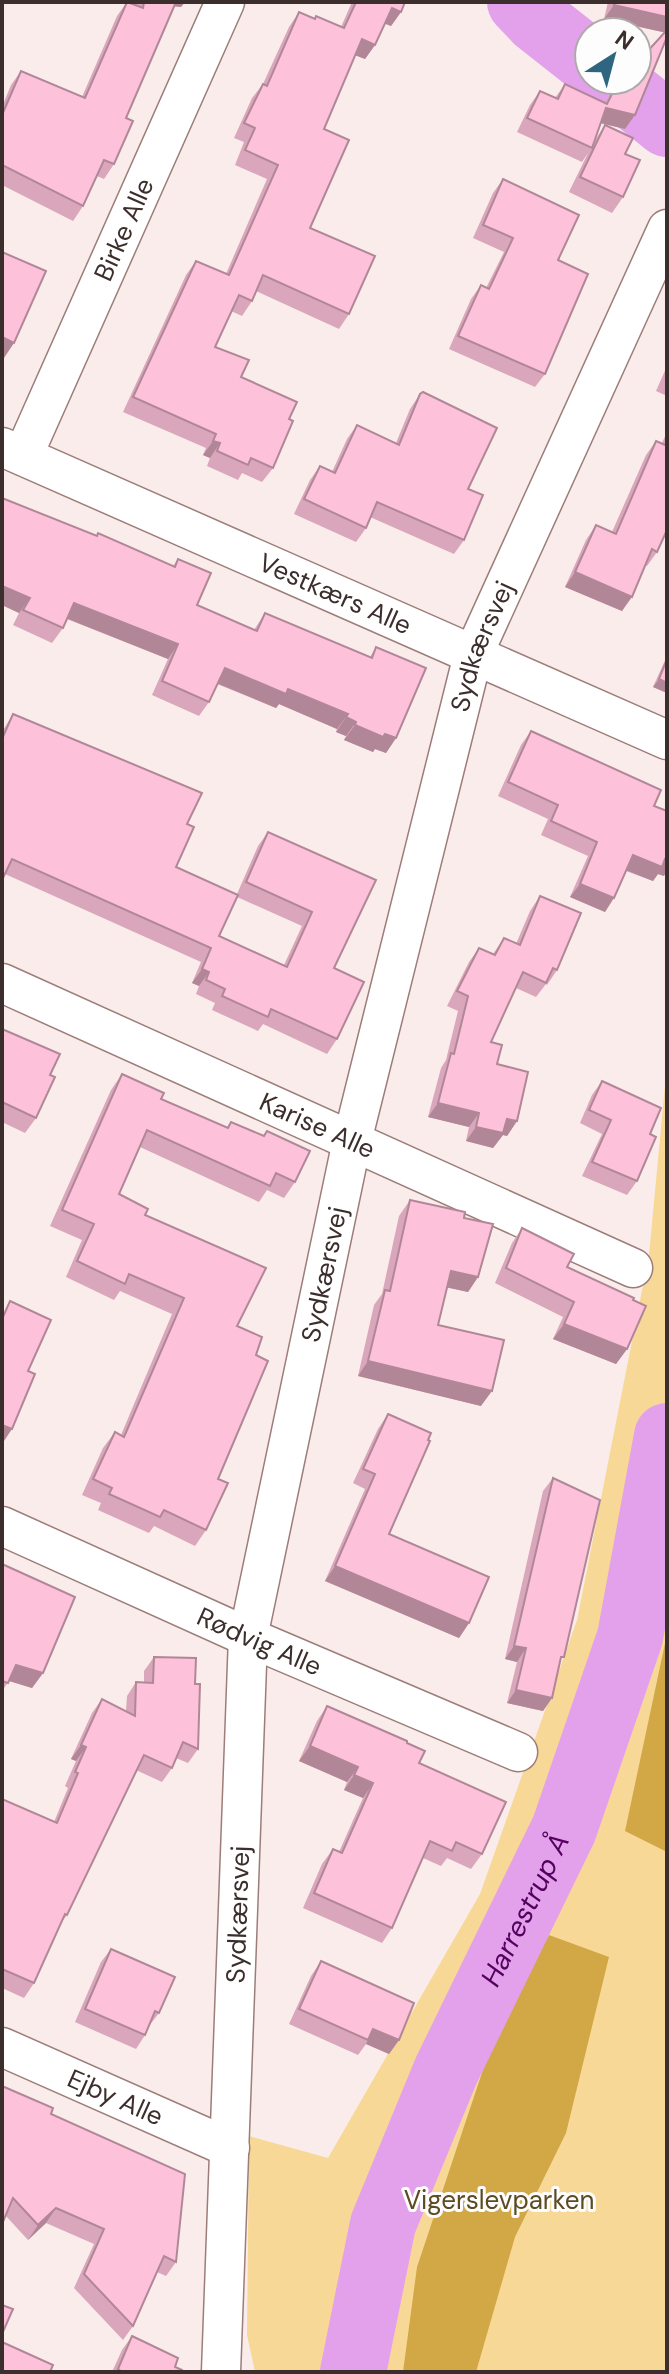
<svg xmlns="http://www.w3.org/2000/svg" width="669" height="2374" font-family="'DM Sans',sans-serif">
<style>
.green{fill:#f8d896}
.forest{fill:#d2a745}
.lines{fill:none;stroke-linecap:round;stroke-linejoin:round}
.river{stroke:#e3a1ec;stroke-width:66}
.minor-casing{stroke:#9c7d7a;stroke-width:41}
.minor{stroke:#fff;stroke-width:38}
.wall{fill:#daa6bb;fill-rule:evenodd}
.shaded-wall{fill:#b18798}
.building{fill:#fdc1d9;stroke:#b18798;stroke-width:2}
.labels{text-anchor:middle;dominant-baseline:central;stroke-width:6;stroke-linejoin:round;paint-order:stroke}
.street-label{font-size:26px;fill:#3b2e2d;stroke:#fdfdfd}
.park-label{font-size:26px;fill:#5c4a22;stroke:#fdfdfd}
.water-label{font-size:28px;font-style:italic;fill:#54005e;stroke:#fdfdfd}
</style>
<rect width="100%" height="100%" fill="#faecea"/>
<path class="green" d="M 667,1064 L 667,2372 L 255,2372 L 247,2335 L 249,2136 L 328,2158 L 480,1894 L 577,1620 L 649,1255 Z"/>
<g class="forest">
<path d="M 667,1634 L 667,1852 L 625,1831 Z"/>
<path d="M 549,1935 L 609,1957 L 566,2133 L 515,2237 L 476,2372 L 403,2372 L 417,2267 L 498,2025 Z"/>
</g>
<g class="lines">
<g class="river">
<path d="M 520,2 L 537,20 L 589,61"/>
<path d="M 612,80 L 667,124"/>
<path id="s1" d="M 353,2372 L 383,2224 L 446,2071 L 564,1829 L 630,1637 L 667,1436"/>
</g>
<defs>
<g id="minor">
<path id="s2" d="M 2,447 L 667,740"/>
<path id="s3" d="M 23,456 L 225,2"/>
<path id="s4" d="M 2,983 L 633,1268"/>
<path id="s5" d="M 2,1526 L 248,1637 L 518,1752"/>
<path id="s6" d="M 2,2047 L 230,2148"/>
<path id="s7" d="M 221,2372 L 248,1637 L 352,1141 L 473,655 L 667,229"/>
</g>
</defs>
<use href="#minor" class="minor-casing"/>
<use href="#minor" class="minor"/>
</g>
<g class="wall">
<path d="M 127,2 L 135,4 L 135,2 L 185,2 L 181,7 L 174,6 L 126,118 L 114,164 L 104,179 L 97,176 L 83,206 L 73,221 L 2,185 L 2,107 L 11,85 L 21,71 L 82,97 L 117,16 Z"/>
<path d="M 352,2 L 405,2 L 401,12 L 391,26 L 385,24 L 375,45 L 365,59 L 355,55 L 324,129 L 310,228 L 349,314 L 339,329 L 256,291 L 252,301 L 242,316 L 231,311 L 215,347 L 241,377 L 289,419 L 273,468 L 262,482 L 242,473 L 238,480 L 207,466 L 210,458 L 203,455 L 206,448 L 123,412 L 186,275 L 196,261 L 226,274 L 267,179 L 235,165 L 244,142 L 234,138 L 252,98 L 263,84 L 289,27 L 299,12 L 314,19 L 341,27 Z"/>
<path d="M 608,2 L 667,2 L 667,33 L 604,19 Z"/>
<path d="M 565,84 L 605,102 L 616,86 L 625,129 L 600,123 L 595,140 L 605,125 L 625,154 L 623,197 L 612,213 L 569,192 L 588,153 L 582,162 L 517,132 L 530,105 L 540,91 L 555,98 Z"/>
<path d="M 503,179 L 558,260 L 545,374 L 535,387 L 449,349 L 471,299 L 481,285 L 486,288 L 504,252 L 473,238 L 493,193 Z"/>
<path d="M 667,366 L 667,396 L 656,391 Z"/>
<path d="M 420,394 L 468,489 L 464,540 L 454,554 L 370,517 L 366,528 L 356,542 L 294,514 L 310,480 L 320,466 L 332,472 L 347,439 L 357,425 L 396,443 L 410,409 Z"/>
<path d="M 667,432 L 667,530 L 657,552 L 647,566 L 645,565 L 622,611 L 565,587 L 586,540 L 596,525 L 612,532 L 646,455 L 656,441 L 662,443 Z"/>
<path d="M 2,498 L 173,566 L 178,559 L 197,605 L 254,630 L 265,613 L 370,657 L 376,647 L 396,738 L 386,753 L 375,749 L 373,752 L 344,740 L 346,736 L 336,732 L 337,729 L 279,704 L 276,708 L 217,684 L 209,702 L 199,716 L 152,695 L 168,659 L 67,619 L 63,628 L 52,643 L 13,625 L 19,613 L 2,605 Z"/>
<path d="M 667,656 L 667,693 L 653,687 Z"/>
<path d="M 13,714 L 187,824 L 176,867 L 237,894 L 258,846 L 268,832 L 376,880 L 334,968 L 337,1039 L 327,1054 L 263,1024 L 258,1031 L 212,1010 L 215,1003 L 196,994 L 199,986 L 192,983 L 201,962 L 5,874 L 2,880 L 2,732 ZM 237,897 L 302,926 L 284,965 L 219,936 Z"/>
<path d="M 531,731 L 654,806 L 664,876 L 658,874 L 653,881 L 626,871 L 605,912 L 570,897 L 588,856 L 541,835 L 548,819 L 498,796 L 521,745 Z"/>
<path d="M 540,896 L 557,970 L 547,985 L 546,984 L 536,997 L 516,988 L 491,1042 L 517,1121 L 507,1136 L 503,1135 L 493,1148 L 466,1141 L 469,1127 L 428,1117 L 441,1068 L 446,1060 L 458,1011 L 447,1006 L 469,962 L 479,948 L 493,954 L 504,938 L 516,944 L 530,911 Z"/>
<path d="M 2,1029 L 50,1075 L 36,1118 L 25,1133 L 2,1122 Z"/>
<path d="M 122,1074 L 161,1099 L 227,1127 L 231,1122 L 263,1136 L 267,1131 L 295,1182 L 284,1198 L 267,1190 L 259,1202 L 140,1147 L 119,1194 L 145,1215 L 237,1326 L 218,1479 L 206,1530 L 195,1546 L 154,1526 L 149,1533 L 98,1510 L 101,1503 L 82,1495 L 103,1448 L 115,1432 L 121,1435 L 172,1314 L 120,1291 L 114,1300 L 66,1277 L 82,1240 L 50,1226 L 111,1090 Z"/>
<path d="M 602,1081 L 650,1134 L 637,1181 L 627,1195 L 582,1176 L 602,1134 L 580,1123 L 592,1095 Z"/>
<path d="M 410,1200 L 464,1218 L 478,1277 L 468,1292 L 447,1287 L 438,1325 L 481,1406 L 358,1376 L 374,1305 L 382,1294 L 399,1216 Z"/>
<path d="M 522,1228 L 567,1267 L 627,1349 L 616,1364 L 553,1339 L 563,1317 L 495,1283 L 512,1243 Z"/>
<path d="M 388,1414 L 389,1534 L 469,1623 L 459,1638 L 325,1581 L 365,1489 L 353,1483 L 378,1429 Z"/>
<path d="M 553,1478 L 560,1664 L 552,1698 L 543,1711 L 507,1703 L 517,1662 L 505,1659 L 543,1491 Z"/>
<path d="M 2,1564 L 43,1673 L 32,1688 L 9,1681 L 2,1691 Z"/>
<path d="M 154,1657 L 195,1684 L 198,1749 L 188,1763 L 176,1758 L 172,1768 L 162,1782 L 136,1770 L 67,1915 L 60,1924 L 34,1983 L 24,1998 L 2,1988 L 2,1799 L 54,1822 L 68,1788 L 65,1786 L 76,1761 L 71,1759 L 92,1713 L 102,1699 L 126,1711 L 127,1696 L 136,1682 L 144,1682 L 144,1671 Z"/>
<path d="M 327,1706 L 407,1743 L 482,1854 L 471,1869 L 447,1858 L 441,1866 L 423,1858 L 392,1928 L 382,1943 L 303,1908 L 322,1864 L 333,1849 L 339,1852 L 363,1798 L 344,1790 L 347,1782 L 299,1761 L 317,1721 Z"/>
<path d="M 111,1949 L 159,2013 L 149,2026 L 145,2035 L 136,2049 L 75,2022 L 101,1962 Z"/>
<path d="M 321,1961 L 399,2040 L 389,2054 L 366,2044 L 358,2055 L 289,2024 L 311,1976 Z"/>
<path d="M 51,2114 L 176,2262 L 166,2276 L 157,2272 L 133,2326 L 123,2340 L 74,2288 L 94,2244 L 46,2223 L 28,2240 L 6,2216 Z"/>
<path d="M 132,2336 L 175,2367 L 182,2372 L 112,2372 L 122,2350 Z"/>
</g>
<g class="shaded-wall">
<path d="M 173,2 L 185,2 L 181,7 L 170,6 Z"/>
<path d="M 614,5 L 667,17 L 667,33 L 604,19 Z"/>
<path d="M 392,8 L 401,12 L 391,26 L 382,22 Z"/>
<path d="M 362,39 L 375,45 L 365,59 L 352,54 Z"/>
<path d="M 606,108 L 635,115 L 625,129 L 596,122 Z"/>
<path d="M 2,337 L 14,343 L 4,358 L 2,357 Z"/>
<path d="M 213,441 L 220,443 L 210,458 L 203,455 Z"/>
<path d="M 575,572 L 632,597 L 622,611 L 565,587 Z"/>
<path d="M 2,586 L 30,598 L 19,613 L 2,605 Z"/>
<path d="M 74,603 L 178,644 L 168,659 L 63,617 Z"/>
<path d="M 225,668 L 288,689 L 348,714 L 337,729 L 279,704 L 276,708 L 214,682 Z"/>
<path d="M 659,679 L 667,683 L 667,693 L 653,687 Z"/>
<path d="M 346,717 L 356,722 L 346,736 L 336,732 Z"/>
<path d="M 355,725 L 385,734 L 396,738 L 386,753 L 375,749 L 373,752 L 344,740 Z"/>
<path d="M 633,855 L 667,860 L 667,871 L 664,876 L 658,874 L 653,881 L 623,869 Z"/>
<path d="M 580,884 L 614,898 L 605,912 L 570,897 Z"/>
<path d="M 202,969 L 209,972 L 199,986 L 192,983 Z"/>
<path d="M 438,1103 L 479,1113 L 469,1127 L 428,1117 Z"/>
<path d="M 507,1119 L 517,1121 L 507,1136 L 503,1135 L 493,1148 L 466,1141 L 476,1127 Z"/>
<path d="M 451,1271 L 478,1277 L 468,1292 L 440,1286 Z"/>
<path d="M 564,1324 L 627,1349 L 616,1364 L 553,1339 Z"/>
<path d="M 368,1361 L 492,1391 L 481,1406 L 358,1376 Z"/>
<path d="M 2,1425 L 12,1429 L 2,1444 Z"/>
<path d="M 335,1566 L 469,1623 L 459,1638 L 325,1581 Z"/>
<path d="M 514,1646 L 526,1648 L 517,1662 L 505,1659 Z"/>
<path d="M 16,1665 L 43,1673 L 32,1688 L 6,1680 Z"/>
<path d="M 516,1690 L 552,1698 L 543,1711 L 507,1703 Z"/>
<path d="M 81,1745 L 86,1747 L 76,1761 L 71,1759 Z"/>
<path d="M 310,1746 L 358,1767 L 347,1782 L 299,1761 Z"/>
<path d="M 354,1775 L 373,1783 L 363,1798 L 344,1790 Z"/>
<path d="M 373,2029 L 399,2040 L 389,2054 L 366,2044 Z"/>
<path d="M 56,2208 L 46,2223 L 28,2240 L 38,2225 Z"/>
</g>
<g class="building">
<path d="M 127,2 L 143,8 L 144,2 L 176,2 L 126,118 L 133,121 L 114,164 L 104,160 L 83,206 L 2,165 L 2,115 L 21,71 L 85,98 Z"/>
<path d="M 356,2 L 405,2 L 401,12 L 392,8 L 375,45 L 362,39 L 324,129 L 349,140 L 310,228 L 375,256 L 349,314 L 263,275 L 252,301 L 239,295 L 215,347 L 249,360 L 241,377 L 297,402 L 289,419 L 293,421 L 273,468 L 251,458 L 248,465 L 217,451 L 220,443 L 213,441 L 216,434 L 133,397 L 196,261 L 229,275 L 278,165 L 245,150 L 255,128 L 244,123 L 263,84 L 267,86 L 299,12 L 315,19 L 316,16 L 344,28 Z"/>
<path d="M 615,2 L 667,2 L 667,17 L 614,5 Z"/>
<path d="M 665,32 L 667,34 L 667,37 L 635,115 L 606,108 L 592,148 L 527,118 L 540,91 L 558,99 L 565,84 L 607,104 L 616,86 L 621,80 L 637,80 L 637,63 Z"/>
<path d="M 605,125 L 633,138 L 625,154 L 640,160 L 623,197 L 580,177 Z"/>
<path d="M 503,179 L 579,215 L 558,260 L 588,274 L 545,374 L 458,336 L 481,285 L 489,289 L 513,238 L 483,225 Z"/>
<path d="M 2,252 L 46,271 L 14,343 L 2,337 Z"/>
<path d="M 423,392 L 497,428 L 468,489 L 483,495 L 464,540 L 377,502 L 366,528 L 304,499 L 320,466 L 335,473 L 357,425 L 399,445 L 420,394 Z"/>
<path d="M 656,441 L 665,445 L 667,441 L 667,530 L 657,552 L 652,549 L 632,597 L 575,572 L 596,525 L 616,534 Z"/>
<path d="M 2,498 L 97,536 L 98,533 L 175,567 L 178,559 L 211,573 L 197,605 L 257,631 L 265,613 L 372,658 L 376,647 L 426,668 L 396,738 L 385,734 L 383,737 L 355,725 L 356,722 L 346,717 L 348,714 L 288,689 L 286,694 L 225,668 L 209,702 L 162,681 L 178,644 L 74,603 L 63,628 L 23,610 L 30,598 L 2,586 Z"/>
<path d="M 667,659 L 667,683 L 659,679 Z"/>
<path d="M 13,714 L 202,793 L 187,824 L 194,827 L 176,867 L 238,895 L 219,936 L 287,967 L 312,912 L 246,882 L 268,832 L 376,880 L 334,968 L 364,982 L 337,1039 L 271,1009 L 268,1017 L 222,996 L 225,989 L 206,980 L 209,972 L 202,969 L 211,948 L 12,859 L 2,880 L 2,739 Z"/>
<path d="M 531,731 L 661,790 L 654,806 L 667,811 L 667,860 L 665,859 L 662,867 L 633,855 L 614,898 L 580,884 L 597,842 L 551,821 L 558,805 L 508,782 Z"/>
<path d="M 540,896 L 581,913 L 557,970 L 553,968 L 546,983 L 523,972 L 491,1042 L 502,1045 L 497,1064 L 528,1072 L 517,1121 L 507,1119 L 503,1133 L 476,1127 L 479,1113 L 438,1103 L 451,1053 L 454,1054 L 468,996 L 457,991 L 479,948 L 495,955 L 504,938 L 520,945 Z"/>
<path d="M 2,1029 L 60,1054 L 50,1075 L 55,1077 L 36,1118 L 2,1102 Z"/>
<path d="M 122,1074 L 164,1093 L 161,1099 L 228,1128 L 231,1122 L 264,1136 L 267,1131 L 310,1151 L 295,1182 L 276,1173 L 270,1186 L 147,1130 L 119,1194 L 148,1209 L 145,1215 L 266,1268 L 237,1326 L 262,1337 L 256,1355 L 268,1361 L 218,1479 L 228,1483 L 206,1530 L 164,1510 L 160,1517 L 109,1494 L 112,1488 L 93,1479 L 115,1432 L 124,1437 L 184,1298 L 129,1274 L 125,1284 L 77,1261 L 94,1224 L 62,1210 Z"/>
<path d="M 602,1081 L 661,1108 L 650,1134 L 656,1137 L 637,1181 L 592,1162 L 611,1120 L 589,1110 Z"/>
<path d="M 410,1200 L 465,1212 L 464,1218 L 493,1224 L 478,1277 L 451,1271 L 438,1325 L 504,1340 L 492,1391 L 368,1361 L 385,1290 L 390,1291 Z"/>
<path d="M 522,1228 L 574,1254 L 567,1267 L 634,1298 L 633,1300 L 646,1306 L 627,1349 L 564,1324 L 574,1302 L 506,1268 Z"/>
<path d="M 10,1301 L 51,1320 L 28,1371 L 35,1374 L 12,1429 L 2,1425 L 2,1319 Z"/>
<path d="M 388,1414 L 431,1433 L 428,1440 L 430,1441 L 389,1534 L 489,1577 L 469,1623 L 335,1566 L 375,1474 L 363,1469 Z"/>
<path d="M 553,1478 L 600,1500 L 564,1657 L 561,1657 L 552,1698 L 516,1690 L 526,1648 L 514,1646 Z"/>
<path d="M 2,1564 L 75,1597 L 43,1673 L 16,1665 L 8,1683 L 2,1681 Z"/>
<path d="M 154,1657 L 196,1658 L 195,1684 L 200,1684 L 198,1749 L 183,1742 L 172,1768 L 144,1755 L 67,1915 L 65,1914 L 34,1983 L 2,1969 L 2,1799 L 57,1823 L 78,1773 L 75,1772 L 86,1747 L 81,1745 L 102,1699 L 135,1716 L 136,1682 L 153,1683 Z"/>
<path d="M 327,1706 L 407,1741 L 407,1743 L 425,1751 L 419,1763 L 506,1802 L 482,1854 L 456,1842 L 452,1851 L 430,1841 L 392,1928 L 314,1893 L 333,1849 L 342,1853 L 373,1783 L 354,1775 L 358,1767 L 310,1746 Z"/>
<path d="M 111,1949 L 175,1977 L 159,2013 L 155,2011 L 145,2035 L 85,2009 Z"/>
<path d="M 321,1961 L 414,2003 L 399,2040 L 373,2029 L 368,2040 L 299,2009 Z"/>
<path d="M 2,2086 L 53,2108 L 51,2114 L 185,2174 L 176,2262 L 164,2256 L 133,2326 L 84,2274 L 104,2229 L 56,2208 L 38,2225 L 13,2198 L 2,2224 Z"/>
<path d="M 2,2305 L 13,2309 L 2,2334 Z"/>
<path d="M 132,2336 L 178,2358 L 175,2367 L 182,2370 L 182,2372 L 122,2372 L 118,2369 Z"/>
<path d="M 2,2342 L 53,2365 L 50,2372 L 2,2372 Z"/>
</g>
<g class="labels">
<g class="street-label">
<text stroke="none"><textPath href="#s3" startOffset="248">Birke Alle</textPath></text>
<text stroke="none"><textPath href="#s2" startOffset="364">Vestkærs Alle</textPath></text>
<text stroke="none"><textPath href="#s7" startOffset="1754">Sydkærsvej</textPath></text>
<text stroke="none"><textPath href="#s4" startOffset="346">Karise Alle</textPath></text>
<text stroke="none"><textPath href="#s7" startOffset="1106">Sydkærsvej</textPath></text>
<text stroke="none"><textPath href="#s5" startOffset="282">Rødvig Alle</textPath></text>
<text stroke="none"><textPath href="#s7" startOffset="458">Sydkærsvej</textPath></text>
<text stroke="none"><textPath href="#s6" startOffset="124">Ejby Alle</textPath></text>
</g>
<g class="park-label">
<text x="499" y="2200">Vigerslevparken</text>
</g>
<g class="water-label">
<text stroke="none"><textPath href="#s1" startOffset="496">Harrestrup Å</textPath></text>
</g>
</g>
<rect width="669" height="2374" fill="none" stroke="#3b2e2d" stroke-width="8"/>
<g transform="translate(613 56) rotate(36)"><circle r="38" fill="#fdfdfd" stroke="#afaaaa" stroke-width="2"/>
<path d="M0-6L14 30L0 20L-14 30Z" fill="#2e6680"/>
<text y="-12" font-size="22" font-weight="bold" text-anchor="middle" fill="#3b2e2d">N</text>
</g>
</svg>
